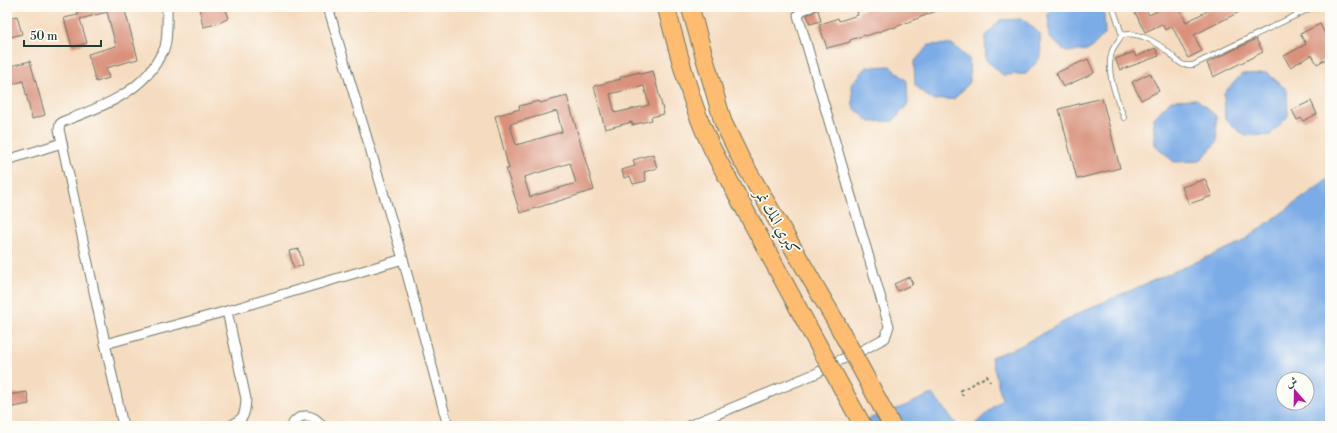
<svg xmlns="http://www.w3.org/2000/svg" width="1337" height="433" font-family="'Libre Bodoni',Amiri,serif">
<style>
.water{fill:#7bace7;stroke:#4d748e;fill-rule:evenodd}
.building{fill:#d9917b;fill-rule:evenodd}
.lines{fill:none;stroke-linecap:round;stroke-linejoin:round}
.lane-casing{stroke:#6a7565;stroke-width:6}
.street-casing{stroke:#6a7565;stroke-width:11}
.highway-casing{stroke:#6a7565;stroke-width:19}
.path{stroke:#6a7565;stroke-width:2;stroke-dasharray:3 3;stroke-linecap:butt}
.lane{stroke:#fff;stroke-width:4.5}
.street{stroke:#fff;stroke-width:9}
.highway{stroke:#fdbc6f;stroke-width:17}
.highway-bridge-casing{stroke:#6a7565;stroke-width:19;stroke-linecap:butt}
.highway-bridge{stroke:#fdbc6f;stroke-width:17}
.labels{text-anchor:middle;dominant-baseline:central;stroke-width:3.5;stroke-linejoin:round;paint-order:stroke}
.street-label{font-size:16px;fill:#1f3d34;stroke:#fdfcf7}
</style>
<rect width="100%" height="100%" fill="#fdfcf7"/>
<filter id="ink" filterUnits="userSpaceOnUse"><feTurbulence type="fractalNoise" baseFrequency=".025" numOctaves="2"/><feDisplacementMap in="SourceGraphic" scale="8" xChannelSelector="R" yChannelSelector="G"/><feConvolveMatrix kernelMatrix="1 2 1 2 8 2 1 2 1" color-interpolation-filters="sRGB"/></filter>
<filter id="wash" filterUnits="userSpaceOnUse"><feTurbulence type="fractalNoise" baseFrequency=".012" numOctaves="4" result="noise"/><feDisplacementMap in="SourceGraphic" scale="16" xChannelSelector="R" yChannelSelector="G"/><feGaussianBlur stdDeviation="0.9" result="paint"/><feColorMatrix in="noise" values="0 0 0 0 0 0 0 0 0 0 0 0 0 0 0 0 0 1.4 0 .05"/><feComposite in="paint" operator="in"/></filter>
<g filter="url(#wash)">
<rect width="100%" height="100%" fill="#f5dcc0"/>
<g class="water">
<path d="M 1054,7 L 1099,7 L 1104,11 L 1105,34 L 1089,50 L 1066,52 L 1049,37 L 1048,14 Z"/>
<path d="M 1023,19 L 1040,34 L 1041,57 L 1026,74 L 1003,75 L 986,60 L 985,37 L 1000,20 Z"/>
<path d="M 952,44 L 969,59 L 970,82 L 954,99 L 932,100 L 915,85 L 914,62 L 929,45 Z"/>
<path d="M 890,66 L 907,81 L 908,104 L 893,121 L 870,122 L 853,107 L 852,84 L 867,67 Z"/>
<path d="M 1267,73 L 1287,90 L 1288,116 L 1270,135 L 1245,136 L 1225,119 L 1224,93 L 1242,74 Z"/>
<path d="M 1197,99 L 1216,116 L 1217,142 L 1200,161 L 1174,162 L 1155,145 L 1153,119 L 1171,100 Z"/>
<path d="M 1330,178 L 1330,426 L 973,426 L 1002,399 L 991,357 L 1018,347 L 1085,310 L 1240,243 ZM 1283,379 L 1307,379 L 1307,403 L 1283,403 Z"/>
<path d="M 932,394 L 958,426 L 849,426 L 902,407 Z"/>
</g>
<g id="blocks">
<g class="building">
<path d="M 81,7 L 124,7 L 138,59 L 106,68 L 109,78 L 96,82 L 88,54 L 116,46 L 107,12 L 80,19 L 87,43 L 72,47 L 64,18 L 78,15 L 76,8 Z"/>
<path d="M 199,7 L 225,7 L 229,18 L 217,24 L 203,27 Z"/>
<path d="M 871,7 L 944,7 L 944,8 L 893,28 L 892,27 L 866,36 L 865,35 L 850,40 L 850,42 L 827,48 L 819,25 L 838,18 L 839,21 L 858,15 L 857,12 Z"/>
<path d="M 1132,7 L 1145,7 L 1149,15 L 1165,7 L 1179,7 L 1186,22 L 1215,7 L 1249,7 L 1194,35 L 1202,51 L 1188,58 L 1172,26 L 1165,30 L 1162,24 L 1145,32 Z"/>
<path d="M 816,10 L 818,10 L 821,21 L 810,24 L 807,15 Z"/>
<path d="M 17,16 L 22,34 L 7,38 L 7,19 Z"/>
<path d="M 1320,24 L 1325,34 L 1330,31 L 1330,57 L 1317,64 L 1312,55 L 1290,67 L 1284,56 L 1306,44 L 1300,34 Z"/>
<path d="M 1256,39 L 1263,52 L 1213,77 L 1207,63 Z"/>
<path d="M 1155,48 L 1159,56 L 1120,70 L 1115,59 L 1134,52 L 1136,57 Z"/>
<path d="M 1088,59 L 1094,73 L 1063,87 L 1056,73 Z"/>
<path d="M 30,61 L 45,115 L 32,119 L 23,81 L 7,86 L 7,67 Z"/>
<path d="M 653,71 L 664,114 L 651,117 L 652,120 L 632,125 L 632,122 L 605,129 L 594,86 L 621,79 L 620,77 L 640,72 L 640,74 ZM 644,86 L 649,105 L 615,113 L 610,94 Z"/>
<path d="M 1150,73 L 1159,91 L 1141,100 L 1132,82 Z"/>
<path d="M 567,96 L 594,190 L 520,213 L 506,169 L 509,169 L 495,116 L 520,109 L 519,106 L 539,101 L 540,103 ZM 557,111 L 562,132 L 516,145 L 510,124 ZM 570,163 L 576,183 L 530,197 L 524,177 Z"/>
<path d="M 1102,98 L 1120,168 L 1077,179 L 1059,109 Z"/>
<path d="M 1311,101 L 1317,114 L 1303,121 L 1301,118 L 1297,120 L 1292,110 Z"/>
<path d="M 653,154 L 657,168 L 644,172 L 646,181 L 633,184 L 630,176 L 624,178 L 622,170 L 635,166 L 633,160 Z"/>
<path d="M 1205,179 L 1212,196 L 1189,204 L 1182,187 Z"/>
<path d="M 299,249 L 303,265 L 294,268 L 289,251 Z"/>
<path d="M 909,277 L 913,284 L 898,291 L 894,284 Z"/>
<path d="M 27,392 L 29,404 L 8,408 L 7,395 Z"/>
</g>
</g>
</g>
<g filter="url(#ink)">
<use href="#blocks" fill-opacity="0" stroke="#6a7565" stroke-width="1"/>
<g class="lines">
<defs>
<g id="lane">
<path d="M 1113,7 L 1122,35"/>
<path d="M 1124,118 C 1117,97 1105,74 1112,51 C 1114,46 1119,40 1122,35 C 1138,31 1157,42 1169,53 C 1174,57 1178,63 1184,65 C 1186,65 1190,65 1193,65 L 1309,9"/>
</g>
<g id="street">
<path d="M 328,7 L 403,259 L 448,426"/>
<path d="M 7,160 L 62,143"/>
<path d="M 227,311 L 246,399 C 245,415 245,418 230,426"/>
<path d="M 105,344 L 227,311 L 403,259"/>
<path d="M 123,426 L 59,129 L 60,124 L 64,121 C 99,108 141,93 159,58 C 161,54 164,51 165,47 C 168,34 167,20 167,7"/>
<path d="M 291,426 C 300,412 313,413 322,426"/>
<path d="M 688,426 L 817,373 L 838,361 L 861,351 L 885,338 L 889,326 L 800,22 L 798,15 L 802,10 L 811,7"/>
</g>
<g id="highway">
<path d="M 666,7 C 676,42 684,78 697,113 C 703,129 710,145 718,160 L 811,332"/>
<path d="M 690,7 L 723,122 L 740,157 L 836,322"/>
</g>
</defs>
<use href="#lane" class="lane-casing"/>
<use href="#street" class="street-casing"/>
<use href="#highway" class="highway-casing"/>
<path class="path" d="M 963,396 L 960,391 L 987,376 L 990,382"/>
<use href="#lane" class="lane"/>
<use href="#street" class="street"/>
<use href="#highway" class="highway"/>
<defs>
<g id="highway-bridge">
<path d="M 836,322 L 892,426"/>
<path d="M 811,332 L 863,426"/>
</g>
</defs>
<use href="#highway-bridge" class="highway-bridge-casing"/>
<use href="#highway-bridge" class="highway-bridge"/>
</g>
</g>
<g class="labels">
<g class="street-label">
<text transform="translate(777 222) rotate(60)">كبري المك نمر</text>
</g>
</g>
<rect width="1337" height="433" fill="none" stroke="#fdfcf7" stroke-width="24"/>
<g transform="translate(1295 391) rotate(340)"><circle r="19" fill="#fdfcf7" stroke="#a4b0a9"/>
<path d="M0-3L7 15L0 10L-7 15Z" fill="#b5179e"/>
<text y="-6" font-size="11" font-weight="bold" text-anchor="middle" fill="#1f3d34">ش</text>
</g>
<path d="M24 40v6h77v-6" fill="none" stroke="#1f3d34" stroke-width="2"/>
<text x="30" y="40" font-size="12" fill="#1f3d34" stroke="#fdfcf7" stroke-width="3" paint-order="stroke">50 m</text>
</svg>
